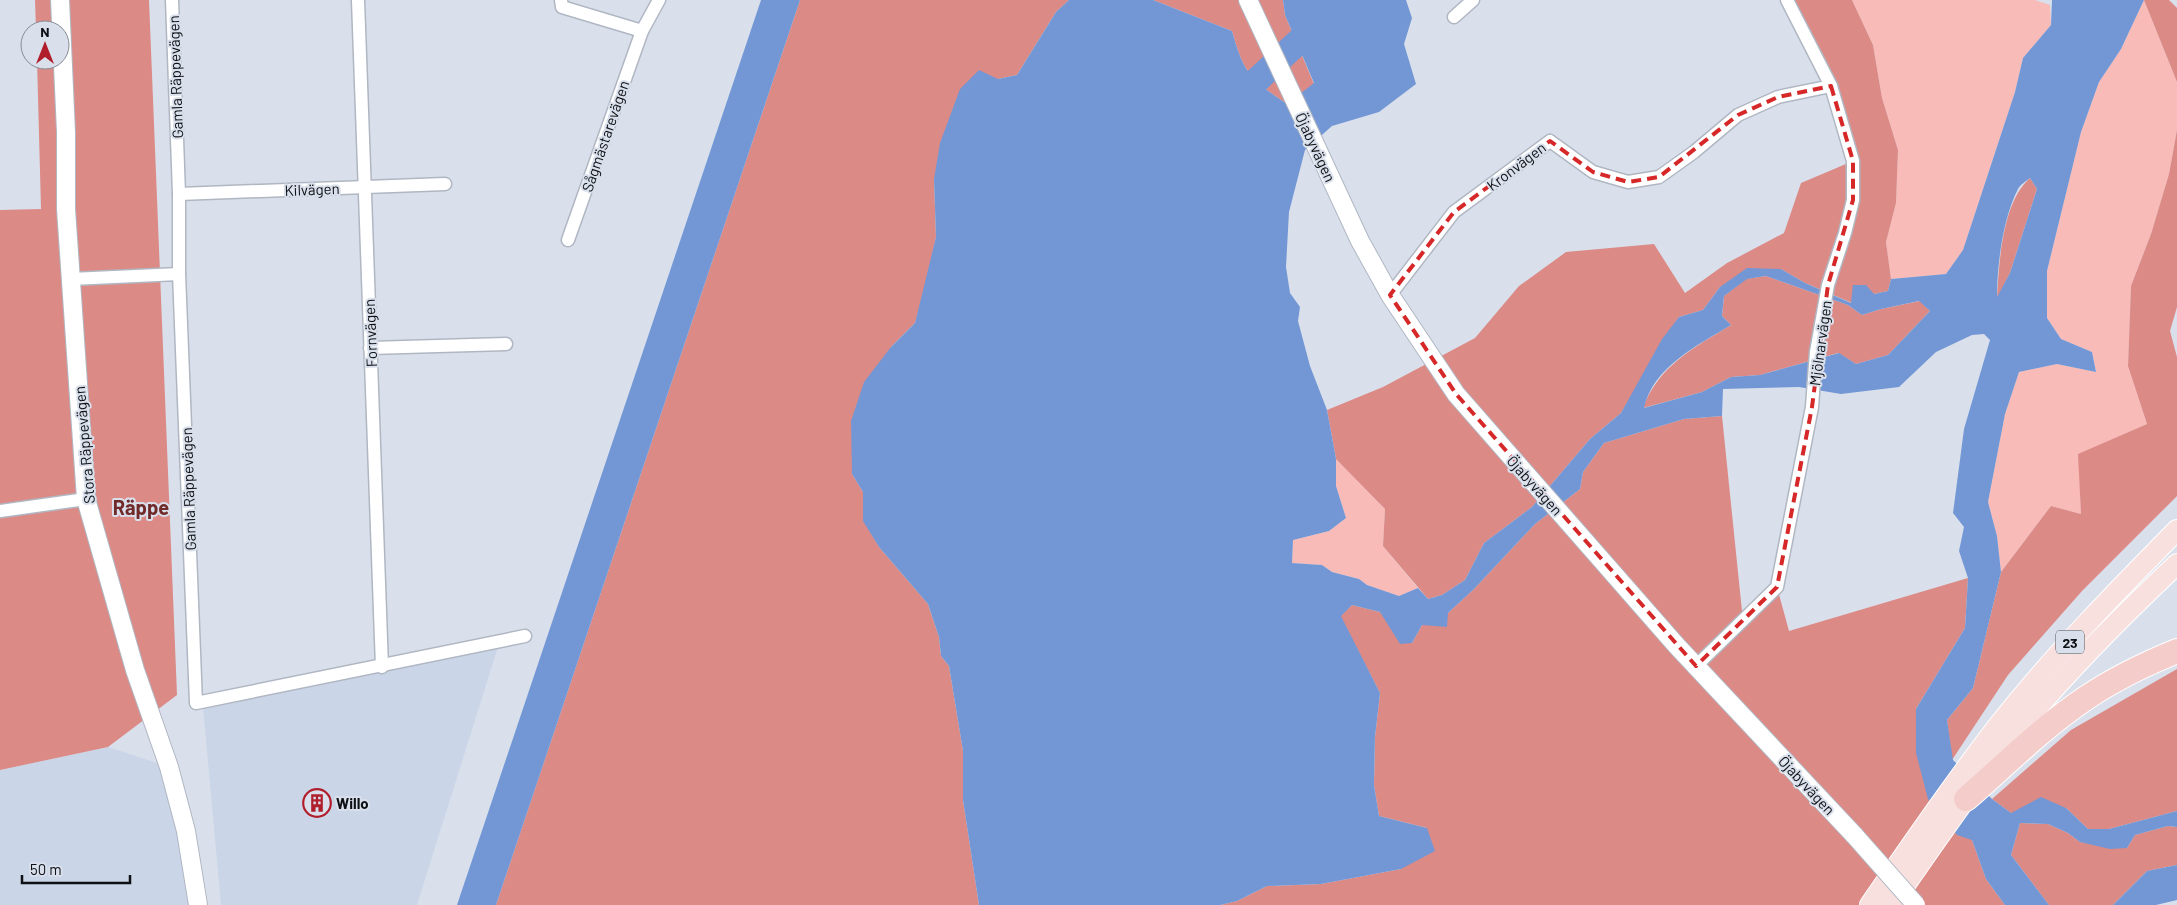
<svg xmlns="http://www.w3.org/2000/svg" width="2177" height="905" font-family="Barlow,sans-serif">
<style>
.built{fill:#cad5e7}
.green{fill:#f9bbb7}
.forest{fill:#dc8a86}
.water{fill:#7397d5;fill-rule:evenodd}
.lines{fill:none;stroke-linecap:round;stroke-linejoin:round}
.river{stroke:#7397d5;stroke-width:26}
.street-casing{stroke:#b0b7c3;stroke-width:15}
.secondary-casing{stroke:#b0b7c3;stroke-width:20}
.primary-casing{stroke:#fff;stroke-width:22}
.highway-casing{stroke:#fff;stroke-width:26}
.street{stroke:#fff;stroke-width:12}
.secondary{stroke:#fff;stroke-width:18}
.primary{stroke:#f8e0df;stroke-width:20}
.highway{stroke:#f4ccc9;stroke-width:24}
.secondary-bridge-casing{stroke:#b0b7c3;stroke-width:20;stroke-linecap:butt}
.secondary-bridge{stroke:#fff;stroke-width:18}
.marked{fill:none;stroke:#d62828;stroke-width:4;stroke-dasharray:10 6;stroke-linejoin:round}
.labels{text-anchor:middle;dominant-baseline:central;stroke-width:4;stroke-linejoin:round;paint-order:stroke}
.shield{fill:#d9e0ec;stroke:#4b4e55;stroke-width:1}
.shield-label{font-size:14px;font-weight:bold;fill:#0e1014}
.street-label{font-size:15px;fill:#0e1014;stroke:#d9e0ec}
.poi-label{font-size:15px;font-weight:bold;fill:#0e1014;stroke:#d9e0ec;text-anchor:start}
.district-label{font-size:20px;font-weight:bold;fill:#702a2a;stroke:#d9e0ec}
</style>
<rect width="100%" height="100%" fill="#d9e0ec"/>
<g class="built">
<path d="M 498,647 L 417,905 L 221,905 L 203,707 Z"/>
<path d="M 108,747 L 169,767 L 198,905 L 0,905 L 0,770 Z"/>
</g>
<g class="green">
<path d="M 1852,0 L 2035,0 L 2050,5 L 2051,25 L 2023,58 L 2015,92 L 1963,250 L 1946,274 L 1891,279 L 1886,242 L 1896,203 L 1898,150 L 1882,98 L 1873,45 Z"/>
<path d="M 2144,0 L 2177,82 L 2177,130 L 2169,174 L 2151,234 L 2131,286 L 2128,366 L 2147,424 L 2079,454 L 2081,514 L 2051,506 L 2001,572 L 1997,536 L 1988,502 L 2005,414 L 2019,372 L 2057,364 L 2096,372 L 2092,352 L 2061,339 L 2047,318 L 2047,271 L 2081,132 L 2099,82 L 2121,49 Z"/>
<path d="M 1336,459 L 1385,509 L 1383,546 L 1418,588 L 1399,596 L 1367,585 L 1359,579 L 1332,572 L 1322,565 L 1292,563 L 1293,540 L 1329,531 L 1346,518 L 1336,486 Z"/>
</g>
<g class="forest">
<path d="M 35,0 L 149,0 L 177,695 L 108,747 L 0,770 L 0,210 L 41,209 L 37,60 L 60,60 L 60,30 L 36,30 Z"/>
<path d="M 800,0 L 1069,0 L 1056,12 L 1017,75 L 998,79 L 934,179 L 936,237 L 925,288 L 915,323 L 891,347 L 852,474 L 863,492 L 864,521 L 879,547 L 928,604 L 939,637 L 941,656 L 949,666 L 963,751 L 963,800 L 979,905 L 496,905 Z"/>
<path d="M 1153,0 L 1283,0 L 1285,15 L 1314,84 L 1287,104 C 1250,79 1244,74 1232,31 Z"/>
<path d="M 1787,0 L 1852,0 L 1873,45 L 1882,98 L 1898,150 L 1896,203 L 1886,242 L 1891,279 L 1888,291 L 1874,294 L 1852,303 L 1805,283 L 1781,269 L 1720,287 L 1703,310 L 1679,317 L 1621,413 L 1590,439 L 1532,507 L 1484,543 L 1465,580 L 1442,595 L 1428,599 L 1383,546 L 1385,509 L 1336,459 L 1327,410 L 1383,387 L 1475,338 L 1519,286 L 1566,252 L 1654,244 L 1685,293 L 1727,263 L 1784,233 L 1801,183 L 1853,161 L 1831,86 Z"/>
<path d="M 2144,0 L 2169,0 L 2177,8 L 2177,82 Z"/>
<path d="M 2177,130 L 2177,307 L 2170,331 L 2177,357 L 2177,496 L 2082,591 L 2008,675 L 1952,760 L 1947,720 L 1973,688 L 2001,572 L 2051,506 L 2081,514 L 2078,454 L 2147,424 L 2128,366 L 2131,286 L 2151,234 L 2169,174 Z"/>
<path d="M 2030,178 L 2037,189 L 2010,273 L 1997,299 C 1999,263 2002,202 2030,178 Z"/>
<path d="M 1766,276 L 1848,305 L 1862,315 L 1881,309 L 1920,301 L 1930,311 L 1888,355 L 1856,364 L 1838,353 L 1760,375 L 1731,377 L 1702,392 L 1643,408 C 1658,366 1695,347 1731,325 L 1722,316 L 1724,296 L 1746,279 Z"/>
<path d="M 1722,416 L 1743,621 L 1777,587 L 1789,631 L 1968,578 L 1965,628 L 1916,709 L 1972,840 L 1986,879 L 2005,905 L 1220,905 L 1237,901 L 1267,886 L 1321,884 L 1401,869 L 1427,828 L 1379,816 L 1374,785 L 1375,737 L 1380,693 L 1340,616 L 1352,605 L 1380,612 L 1412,643 L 1422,625 L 1448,613 L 1474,589 L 1535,524 L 1580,489 L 1583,472 L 1604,443 L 1684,419 Z"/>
<path d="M 2177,669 L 2177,811 L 2109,829 L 2088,829 L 2066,808 L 2011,813 L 1992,799 L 2071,730 Z"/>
<path d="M 2020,823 L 2048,824 L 2068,833 L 2080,842 L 2127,848 L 2135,835 L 2168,826 L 2177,827 L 2177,865 L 2147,871 L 2113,905 L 2049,905 L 2011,855 Z"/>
</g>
<g class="water">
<path d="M 761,0 L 800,0 L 496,905 L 457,905 Z"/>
<path d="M 1069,0 L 1153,0 L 1232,31 C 1244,74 1250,79 1287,104 L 1314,83 L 1285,15 L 1283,0 L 1406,0 L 1412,18 L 1404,44 L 1416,84 L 1379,112 L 1332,126 L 1305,150 L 1289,212 L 1286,267 L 1290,293 L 1300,307 L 1298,321 L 1310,366 L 1327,410 L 1336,459 L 1336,486 L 1346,518 L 1329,531 L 1293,540 L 1292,563 L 1322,565 L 1332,572 L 1359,579 L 1367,585 L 1399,596 L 1418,588 L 1428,599 L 1442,595 L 1465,580 L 1484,543 L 1532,507 L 1590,439 L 1621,413 L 1662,339 L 1679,317 L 1703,310 L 1720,287 L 1747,268 L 1781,269 L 1805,283 L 1851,303 L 1853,285 L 1866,285 L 1874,294 L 1888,291 L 1891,279 L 1946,274 L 1963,250 L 2015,92 L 2023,58 L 2051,25 L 2052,0 L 2144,0 L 2121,49 L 2099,82 L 2081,132 L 2047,271 L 2047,318 L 2061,339 L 2092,352 L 2096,372 L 2057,364 L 2019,372 L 2005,414 L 1988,502 L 1997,536 L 2001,572 L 1973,688 L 1947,720 L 1953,760 L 1992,799 L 2011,813 L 2041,797 L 2066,808 L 2088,829 L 2109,829 L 2177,811 L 2177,827 L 2168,826 L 2135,835 L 2127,848 L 2110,849 L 2080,842 L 2068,833 L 2048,824 L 2020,823 L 2011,855 L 2049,905 L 2005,905 L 1986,879 L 1972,840 L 1957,835 L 1928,799 L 1916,753 L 1916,709 L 1965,628 L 1968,578 L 1959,551 L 1964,527 L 1953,513 L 1964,429 L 1990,340 L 1984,334 L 1972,335 L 1936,352 L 1899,387 L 1841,394 L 1799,387 L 1723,389 L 1722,416 L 1684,419 L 1604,443 L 1583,472 L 1580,489 L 1535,524 L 1474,589 L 1448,613 L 1447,627 L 1422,625 L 1412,643 L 1400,644 L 1380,612 L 1352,605 L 1341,616 L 1380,693 L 1375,737 L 1374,785 L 1379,816 L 1427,828 L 1435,851 L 1401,869 L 1321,884 L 1267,886 L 1237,901 L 1220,905 L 979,905 L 963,800 L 963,751 L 949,666 L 941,656 L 939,637 L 928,604 L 879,547 L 863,521 L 863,492 L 852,474 L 851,421 L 864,382 L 891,347 L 915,323 L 936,237 L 934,179 L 940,143 L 960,89 L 979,70 L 998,79 L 1017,75 L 1056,12 ZM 2030,178 L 2037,189 L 2010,273 L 1997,297 C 1997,265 2003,218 2018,189 C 2020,185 2026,181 2030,178 ZM 1766,276 L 1848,305 L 1862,315 L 1881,309 L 1919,301 L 1930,311 L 1888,355 L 1856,364 L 1839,353 L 1760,375 L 1731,377 L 1702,392 L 1644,408 C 1653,367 1698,345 1731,325 L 1722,316 L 1724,296 L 1747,279 Z"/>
<path d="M 2177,865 L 2177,900 L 2156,905 L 2113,905 L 2147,871 Z"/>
</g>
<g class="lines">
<path class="river" d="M 1228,107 L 1337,6 L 1336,0"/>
<defs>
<g id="street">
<path d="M 172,0 L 179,194 L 179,274 L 196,703 L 525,636"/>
<path d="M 358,0 L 382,667"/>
<path d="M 561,0 L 562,7 L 642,31"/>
<path d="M 1454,17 L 1473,0"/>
<path d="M 179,194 L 445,184"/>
<path d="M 568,240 L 642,31 L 659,0"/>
<path d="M 71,279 L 179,274"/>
<path d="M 1390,295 L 1454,212 L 1550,141 L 1593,172 L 1628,182 L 1659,177 L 1694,152 L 1738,115 L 1778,97 L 1831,86"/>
<path d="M 370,348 L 506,344"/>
<path d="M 0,511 L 86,499"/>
<path d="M 1696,666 L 1777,587 L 1812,407 L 1816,352 L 1828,285 L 1845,233 L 1853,200 L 1853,161 L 1831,86 L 1787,0"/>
</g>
<g id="secondary">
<path d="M 60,0 L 66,132 L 66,209 L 86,499 L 135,670 L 169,767 L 186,831 L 198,905"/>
<path d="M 1248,0 L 1360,241 L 1390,295 L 1456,394 L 1676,645 L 1855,836"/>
</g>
<g id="primary">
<path d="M 1870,905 C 1912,844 1953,784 1998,726 C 2053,656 2115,593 2177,530"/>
<path d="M 1891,905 C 1934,843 1977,780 2025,722 C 2072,666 2124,614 2177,564"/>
</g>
<path id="highway" d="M 1966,799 C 2005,765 2043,727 2086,698 C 2114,679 2145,664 2177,651"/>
</defs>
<use href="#street" class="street-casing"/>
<use href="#secondary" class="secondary-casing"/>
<use href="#primary" class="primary-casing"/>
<use href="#highway" class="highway-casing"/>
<use href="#street" class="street"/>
<use href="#secondary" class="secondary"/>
<use href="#primary" class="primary"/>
<use href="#highway" class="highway"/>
<defs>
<path id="secondary-bridge" d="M 1855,836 L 1916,905"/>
</defs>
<use href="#secondary-bridge" class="secondary-bridge-casing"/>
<use href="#secondary-bridge" class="secondary-bridge"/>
</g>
<path class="marked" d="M 1831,86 L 1853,161 L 1853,200 L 1828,285 L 1812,407 L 1777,587 L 1696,666 L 1456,394 L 1390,295 L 1454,212 L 1550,141 L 1593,172 L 1628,182 L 1659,177 L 1738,115 L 1778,97 Z"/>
<defs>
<symbol id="building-ring" viewBox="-11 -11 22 22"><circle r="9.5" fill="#d9e0ec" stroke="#b01e2c" stroke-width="1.5"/><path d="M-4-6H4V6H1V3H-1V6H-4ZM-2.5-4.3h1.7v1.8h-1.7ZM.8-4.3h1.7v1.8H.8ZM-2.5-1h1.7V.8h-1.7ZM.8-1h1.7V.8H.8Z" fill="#b01e2c"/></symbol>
</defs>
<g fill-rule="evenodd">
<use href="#building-ring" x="301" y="787" width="32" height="32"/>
</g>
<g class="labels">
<rect class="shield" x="2056" y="630.5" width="28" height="23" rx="4"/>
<g class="shield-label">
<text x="2070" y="642">23</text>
</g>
<g class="street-label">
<text transform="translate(175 77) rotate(-92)">Gamla Räppevägen</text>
<text transform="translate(605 136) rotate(-71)">Sågmästarevägen</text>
<text transform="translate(1316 147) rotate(65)">Öjabyvägen</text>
<text transform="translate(1516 166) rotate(-37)">Kronvägen</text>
<text transform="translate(312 189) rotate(-2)">Kilvägen</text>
<text transform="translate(370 333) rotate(-92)">Fornvägen</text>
<text transform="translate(1820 343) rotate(-82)">Mjölnarvägen</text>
<text transform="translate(84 445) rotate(-95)">Stora Räppevägen</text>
<text transform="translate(1535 485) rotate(48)">Öjabyvägen</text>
<text transform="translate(188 489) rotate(-92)">Gamla Räppevägen</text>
<text transform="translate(1807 785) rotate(47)">Öjabyvägen</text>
</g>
<g class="poi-label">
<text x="336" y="803">Willo</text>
</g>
<g class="district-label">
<text x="141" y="507">Räppe</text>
</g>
</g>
<g transform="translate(45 45)"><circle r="24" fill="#d9e0ec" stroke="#888d96"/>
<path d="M0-4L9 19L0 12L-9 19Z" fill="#b01e2c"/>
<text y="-8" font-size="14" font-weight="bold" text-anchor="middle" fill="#0e1014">N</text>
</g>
<path d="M22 875v8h108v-8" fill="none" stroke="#0e1014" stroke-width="2.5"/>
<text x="30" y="875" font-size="15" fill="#0e1014" stroke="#d9e0ec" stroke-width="4" paint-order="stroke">50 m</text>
</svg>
